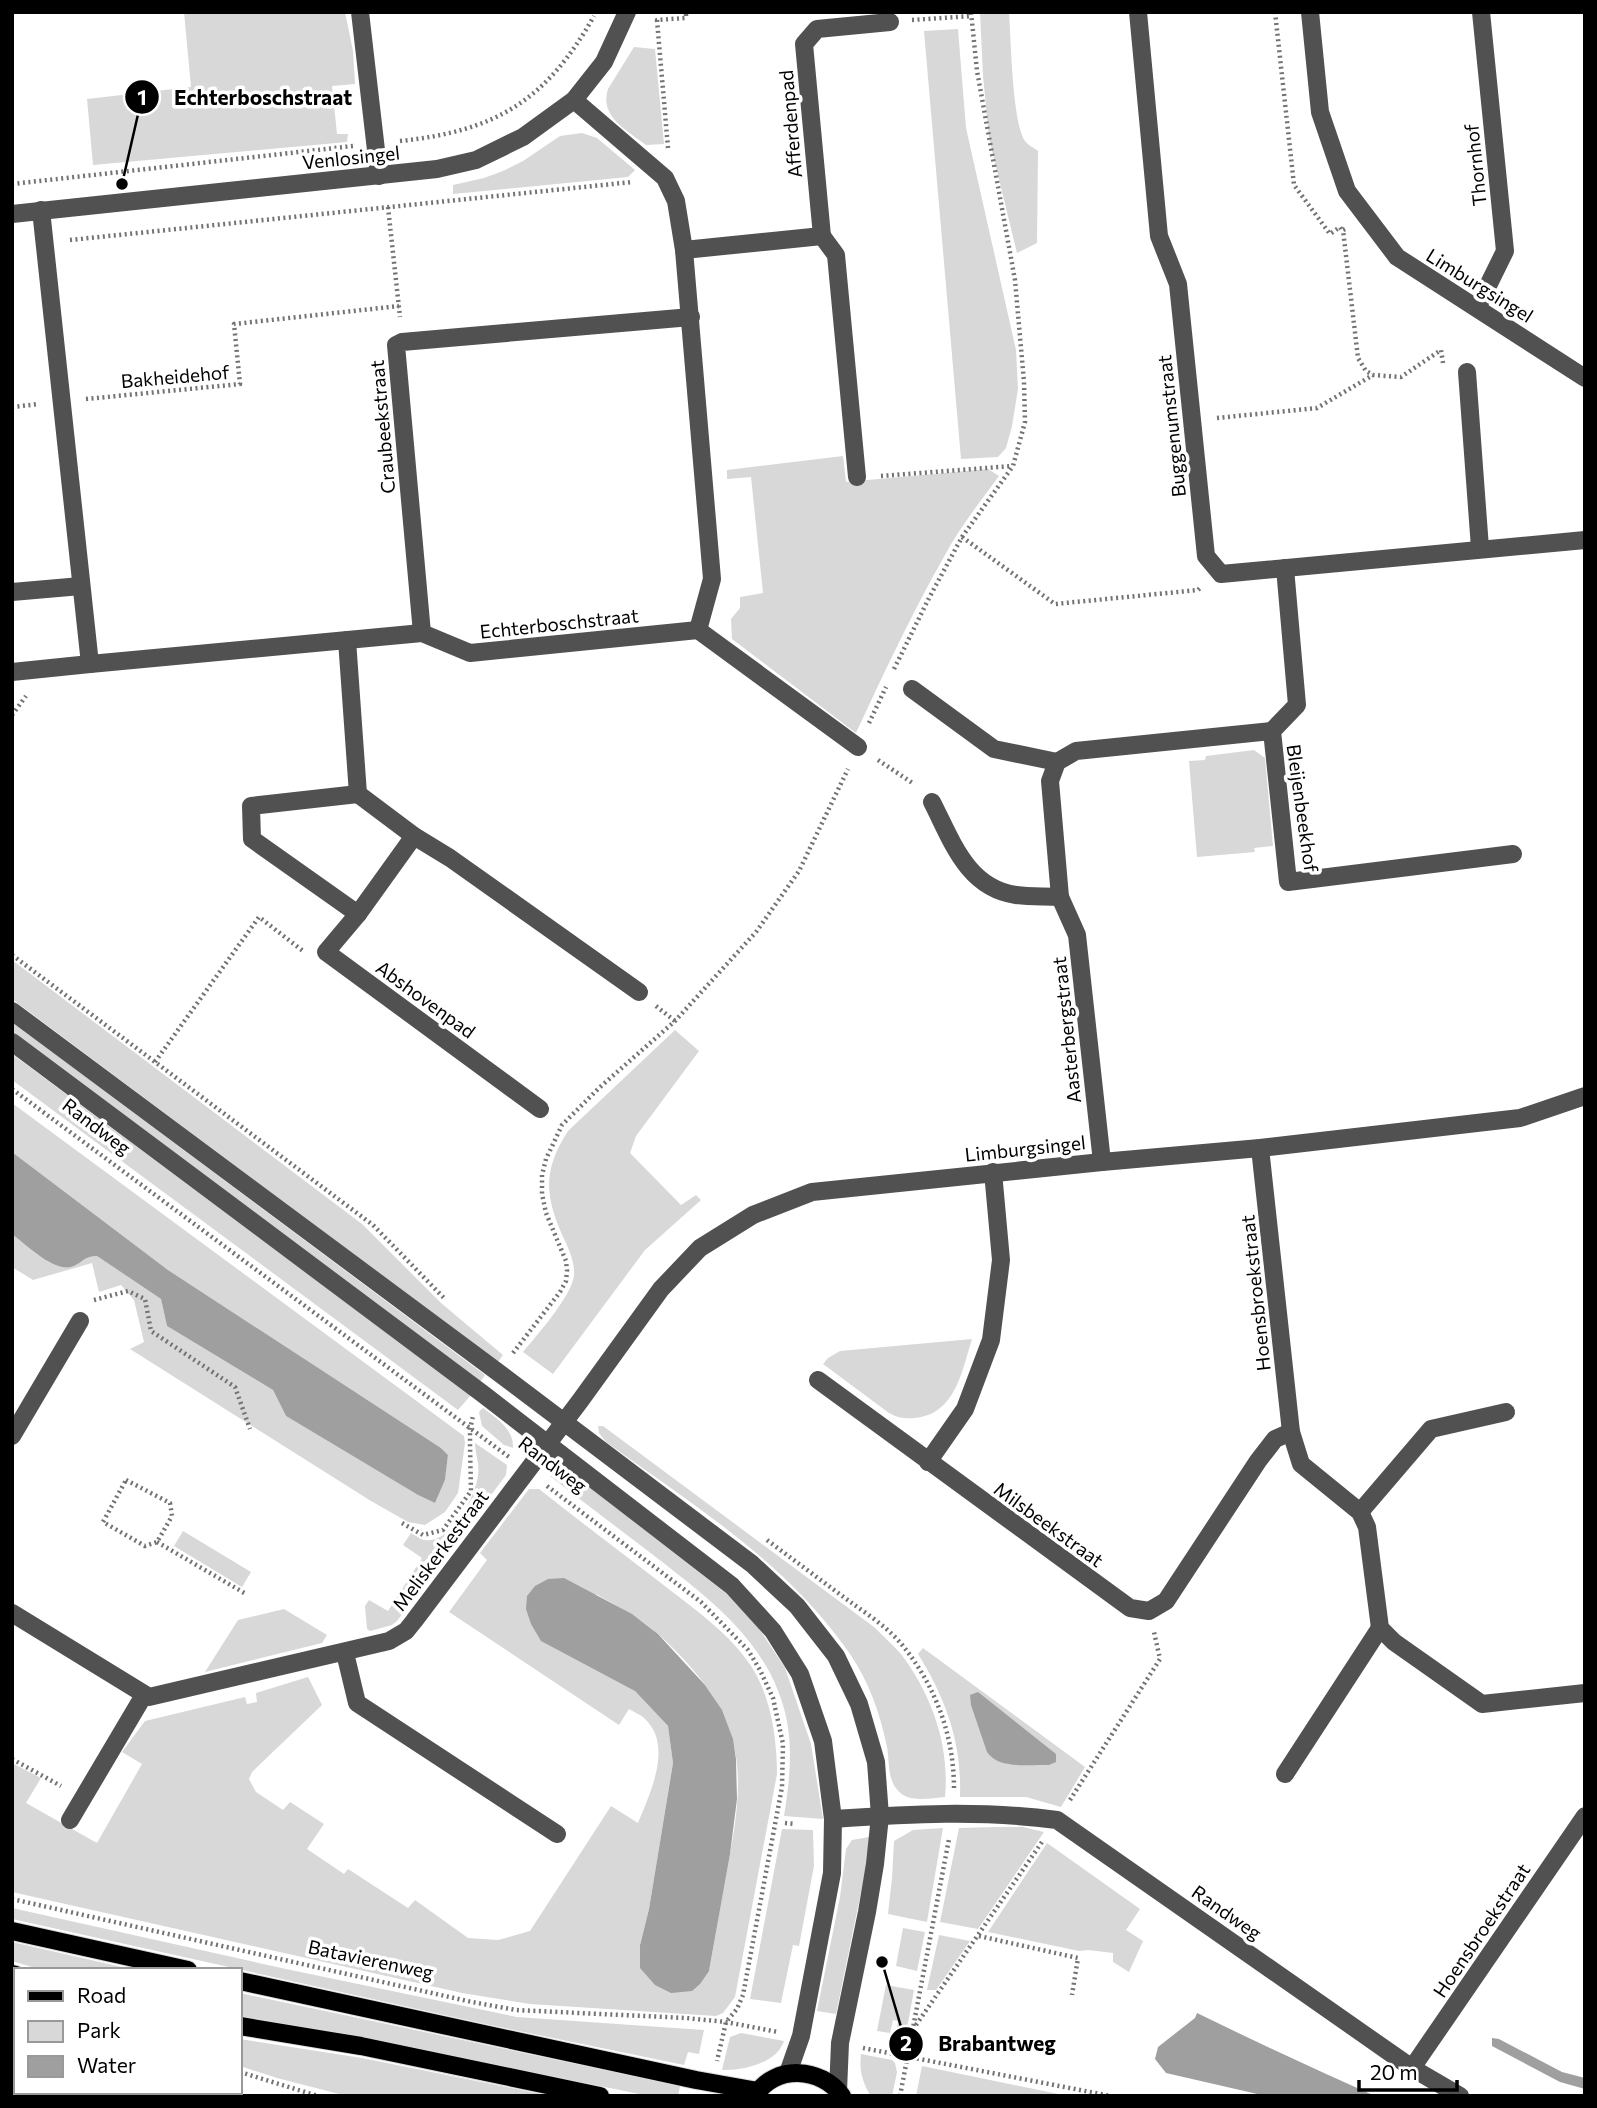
<svg xmlns="http://www.w3.org/2000/svg" width="1597" height="2108" font-family="Commissioner,sans-serif">
<style>
.green{fill:#d8d8d8;fill-rule:evenodd}
.water{fill:#9f9f9f}
.lines{fill:none;stroke-linecap:round;stroke-linejoin:round}
.major-casing{stroke:#dbdbdb;stroke-width:20}
.path{stroke:#737373;stroke-width:4.5;stroke-dasharray:2 3.5;stroke-linecap:butt}
.minor{stroke:#515151;stroke-width:18}
.major{stroke:#000;stroke-width:18}
.labels{text-anchor:middle;dominant-baseline:central;stroke-width:7;stroke-linejoin:round;paint-order:stroke}
.street-label{font-size:19px;fill:#000;stroke:#fff}
.leader{fill:none;stroke:#000;stroke-width:2.5}
.callout-dot{fill:#000;stroke:#fff;stroke-width:2.5}
.mark-label{font-size:21px;text-anchor:middle;font-weight:bold;fill:#fff}
.callout-label{font-size:21px;text-anchor:middle;font-weight:bold;fill:#000;stroke:#fff;stroke-width:7;stroke-linejoin:round;paint-order:stroke}
</style>
<rect width="100%" height="100%" fill="#fff"/>
<g class="green">
<path d="M 184,12 L 345,12 L 353,51 L 355,84 L 332,86 L 337,134 L 348,134 L 347,142 L 93,165 L 87,99 L 191,87 Z"/>
<path d="M 980,12 L 1009,12 C 1011,38 1012,122 1025,141 C 1028,145 1034,148 1038,151 L 1037,243 L 1017,253 L 989,138 L 983,76 Z"/>
<path d="M 958,29 L 966,128 L 1016,350 L 1018,389 L 1012,426 L 1006,448 L 998,457 L 961,459 L 924,31 Z"/>
<path d="M 634,47 L 655,49 L 664,144 L 646,145 C 627,130 599,117 608,89 Z"/>
<path d="M 582,133 L 597,138 L 635,170 L 628,177 L 453,194 L 453,185 L 484,178 L 503,171 L 523,161 L 560,136 Z"/>
<path d="M 843,456 L 846,482 L 988,469 L 999,476 C 980,502 960,527 945,555 C 912,613 884,673 856,733 L 732,639 L 731,619 L 740,608 L 740,597 L 763,593 L 751,477 L 727,479 L 727,470 Z"/>
<path d="M 1254,750 L 1265,758 L 1273,846 L 1254,848 L 1255,852 L 1197,857 L 1189,761 L 1205,760 L 1206,756 Z"/>
<path d="M 12,960 L 362,1224 L 441,1303 L 503,1355 L 498,1362 L 12,999 Z"/>
<path d="M 12,1022 L 485,1375 L 480,1382 L 12,1032 Z"/>
<path d="M 675,1030 L 699,1051 L 636,1136 L 630,1153 L 681,1205 L 696,1195 L 701,1200 L 645,1250 L 553,1374 L 523,1352 C 537,1335 572,1296 574,1275 C 575,1263 569,1249 564,1239 C 545,1197 542,1171 568,1131 Z"/>
<path d="M 12,1054 L 471,1395 L 458,1410 L 12,1080 Z"/>
<path d="M 12,1103 L 464,1436 L 465,1443 L 458,1493 L 445,1512 L 425,1525 L 408,1522 L 371,1501 L 130,1349 L 144,1342 L 134,1300 L 121,1285 L 99,1292 L 92,1263 L 33,1280 L 12,1267 L 12,1234 C 26,1245 53,1272 71,1267 C 82,1263 83,1257 97,1256 L 161,1299 L 167,1326 L 273,1390 L 286,1416 L 418,1495 L 435,1503 L 445,1480 L 448,1455 L 441,1448 L 168,1270 L 12,1152 Z"/>
<path d="M 972,1339 C 962,1370 956,1414 915,1418 C 905,1419 898,1418 889,1413 L 823,1364 L 828,1358 L 840,1351 Z"/>
<path d="M 483,1408 C 496,1418 514,1429 513,1448 L 504,1445 L 482,1426 L 479,1412 Z"/>
<path d="M 598,1426 L 603,1426 L 874,1627 C 883,1636 893,1645 901,1654 C 932,1695 950,1746 945,1797 C 933,1798 915,1802 903,1795 C 900,1793 894,1787 893,1783 C 888,1773 889,1758 887,1747 C 880,1713 869,1682 850,1654 C 788,1563 693,1505 606,1442 L 599,1433 Z"/>
<path d="M 475,1443 L 507,1465 L 506,1475 L 397,1621 L 392,1625 L 370,1631 L 367,1629 L 365,1606 L 369,1600 L 388,1611 L 422,1558 L 403,1545 L 411,1533 C 415,1535 421,1540 425,1540 C 451,1544 476,1496 478,1475 C 480,1464 475,1453 475,1443 Z"/>
<path d="M 563,1475 L 579,1479 L 727,1594 L 758,1627 L 785,1668 L 811,1744 L 823,1819 L 784,1816 C 790,1779 794,1741 783,1705 C 762,1635 703,1594 648,1551 C 615,1526 582,1501 550,1476 Z"/>
<path d="M 529,1489 L 539,1489 C 578,1520 618,1550 657,1580 C 690,1606 728,1631 751,1666 C 771,1696 777,1739 777,1774 L 735,1997 L 723,2013 L 716,2016 L 530,2004 L 462,1993 L 12,1892 L 12,1763 L 41,1778 L 26,1803 L 97,1843 L 142,1764 L 122,1752 L 145,1721 L 245,1697 L 247,1704 L 257,1702 L 256,1693 L 308,1677 L 322,1705 L 252,1772 L 249,1779 L 256,1792 L 283,1810 L 290,1802 L 324,1824 L 307,1849 L 344,1874 L 348,1869 L 408,1908 L 415,1900 L 468,1938 L 498,1940 L 530,1931 L 611,1806 L 638,1823 C 650,1793 674,1745 644,1718 C 640,1714 633,1712 629,1709 L 619,1725 L 449,1612 L 487,1560 L 480,1553 ZM 596,1594 C 617,1606 640,1618 658,1634 C 689,1662 721,1698 732,1738 C 745,1782 734,1832 726,1876 C 720,1907 715,1939 709,1971 L 640,1944 L 649,1909 L 673,1763 L 668,1726 L 635,1691 Z"/>
<path d="M 183,1531 L 251,1572 L 242,1587 L 174,1546 Z"/>
<path d="M 284,1609 L 327,1635 L 322,1643 L 205,1672 L 238,1620 Z"/>
<path d="M 923,1648 L 1085,1767 L 1061,1807 L 1026,1797 L 960,1797 C 962,1743 946,1699 918,1654 Z"/>
<path d="M 998,1827 L 1023,1827 L 1044,1832 L 978,1929 L 940,1922 L 959,1828 Z"/>
<path d="M 943,1828 L 927,1922 L 888,1914 L 892,1878 L 894,1841 L 913,1830 Z"/>
<path d="M 782,1829 L 813,1830 L 814,1866 L 799,1946 L 793,1945 L 781,2003 L 750,1999 Z"/>
<path d="M 869,1837 L 867,1863 L 836,2014 L 817,2011 L 840,1897 L 846,1849 L 852,1840 Z"/>
<path d="M 1047,1843 L 1140,1909 L 1126,1930 L 1143,1941 L 1129,1972 L 1113,1962 L 1113,1953 L 1088,1950 L 1079,1951 L 988,1932 Z"/>
<path d="M 12,1908 L 286,1969 L 517,2017 L 704,2030 L 699,2054 L 688,2052 L 684,2065 L 490,2025 L 12,1919 Z"/>
<path d="M 903,1928 L 925,1932 L 917,1971 L 896,1966 Z"/>
<path d="M 939,1935 L 970,1941 L 936,1990 L 927,1990 Z"/>
<path d="M 12,1942 L 135,1970 L 42,1970 L 12,1961 Z"/>
<path d="M 886,1985 L 914,1990 L 906,2034 L 896,2032 L 898,2021 L 893,2020 L 890,2033 L 877,2031 Z"/>
<path d="M 240,1993 L 680,2086 L 678,2096 L 649,2096 L 360,2037 L 240,2018 Z"/>
<path d="M 741,2033 L 784,2041 C 777,2063 743,2071 722,2070 L 730,2037 Z"/>
<path d="M 240,2039 L 362,2058 L 551,2096 L 347,2096 L 277,2078 L 240,2066 Z"/>
<path d="M 861,2054 L 892,2060 L 895,2063 L 897,2072 L 892,2096 L 870,2095 C 862,2081 859,2070 861,2054 Z"/>
<path d="M 922,2066 L 1068,2096 L 916,2096 Z"/>
</g>
<g class="water">
<path d="M 12,1152 L 168,1270 L 441,1448 L 448,1455 L 445,1480 L 435,1503 L 418,1495 L 286,1416 L 273,1390 L 167,1326 L 161,1299 L 97,1256 C 82,1257 83,1263 71,1267 C 54,1272 26,1245 12,1234 Z"/>
<path d="M 564,1578 L 632,1614 L 658,1634 L 705,1685 L 722,1710 L 733,1739 L 736,1759 L 737,1799 L 730,1854 L 709,1971 L 700,1984 L 692,1991 L 671,1993 L 655,1985 L 640,1968 L 640,1945 L 649,1909 L 673,1763 L 668,1726 L 635,1691 L 541,1641 L 531,1624 L 526,1609 L 527,1596 L 535,1586 L 548,1579 Z"/>
<path d="M 978,1692 L 1056,1754 L 1056,1762 L 1049,1765 C 1030,1764 999,1770 987,1752 L 971,1705 L 970,1695 Z"/>
<path d="M 1197,2013 C 1256,2042 1315,2069 1375,2096 L 1266,2096 L 1166,2073 L 1155,2059 L 1158,2047 L 1195,2018 Z"/>
<path d="M 1492,2038 L 1499,2039 L 1562,2072 L 1585,2078 L 1585,2089 L 1560,2082 L 1492,2046 Z"/>
</g>
<g class="lines">
<defs>
<g id="major">
<path d="M 12,1931 L 188,1970"/>
<path d="M 12,1974 L 16,1975"/>
<path d="M 240,1981 L 696,2080 L 758,2091"/>
<path d="M 240,2026 L 361,2046 L 600,2096"/>
<path d="M 755,2096 C 774,2064 822,2067 842,2096"/>
</g>
</defs>
<use href="#major" class="major-casing"/>
<g class="path">
<path d="M 1275,12 L 1294,185 L 1330,234 L 1340,227 L 1342,230"/>
<path d="M 912,20 L 971,16"/>
<path d="M 400,141 C 496,131 546,101 594,16"/>
<path d="M 668,148 L 657,20 L 686,18 L 686,12"/>
<path d="M 12,184 L 353,146"/>
<path d="M 388,207 L 400,317"/>
<path d="M 1345,229 L 1343,230 L 1358,358 L 1366,371 L 1373,375 L 1401,377 L 1441,350 L 1443,363"/>
<path d="M 70,240 L 632,182"/>
<path d="M 86,399 L 240,384 L 234,324 L 399,306"/>
<path d="M 12,407 L 39,404"/>
<path d="M 1217,418 L 1317,408 L 1373,375"/>
<path d="M 881,476 L 1012,466"/>
<path d="M 962,537 L 1055,604 L 1198,590 L 1200,588"/>
<path d="M 894,669 L 929,598 L 962,537 L 1013,466 L 1025,422 L 1024,382 L 1015,280 L 977,71 L 971,12"/>
<path d="M 12,715 L 26,696"/>
<path d="M 869,723 L 886,687"/>
<path d="M 878,760 L 914,784"/>
<path d="M 12,955 L 373,1225 L 444,1298"/>
<path d="M 656,1006 L 675,1021"/>
<path d="M 155,1062 L 259,917 L 303,951"/>
<path d="M 12,1089 L 509,1457"/>
<path d="M 94,1300 L 128,1291 L 145,1299 L 151,1331 L 235,1387 L 250,1429"/>
<path d="M 513,1353 L 560,1292 L 566,1281 L 567,1271 L 566,1261 L 546,1213 L 542,1194 L 542,1175 L 546,1159 L 562,1125 L 599,1088 L 675,1021 L 756,932 L 799,871 L 848,769"/>
<path d="M 126,1480 L 170,1503 L 172,1516 L 157,1542 L 145,1546 L 103,1522 Z"/>
<path d="M 547,1486 L 701,1602 L 748,1650 L 760,1670 L 773,1698 L 783,1744 L 782,1787 L 743,1995 L 737,2009 L 726,2022 L 717,2061"/>
<path d="M 402,1523 L 423,1535 L 443,1530 L 471,1491 L 470,1446 L 470,1429 L 473,1416"/>
<path d="M 767,1540 C 795,1561 822,1581 849,1601 C 867,1614 889,1628 903,1646 C 936,1687 954,1736 954,1789"/>
<path d="M 157,1542 L 246,1594"/>
<path d="M 12,1759 L 61,1786"/>
<path d="M 1070,1800 L 1160,1659 L 1154,1632"/>
<path d="M 785,1823 L 795,1824"/>
<path d="M 12,1899 L 472,2002 L 516,2010 L 686,2018 L 726,2022 L 778,2032"/>
<path d="M 979,1936 L 1078,1958 L 1072,1995"/>
<path d="M 12,2005 L 16,2006"/>
<path d="M 916,2025 L 1042,1842"/>
<path d="M 863,2048 L 1111,2096"/>
<path d="M 12,2061 L 16,2062"/>
<path d="M 240,2072 L 318,2096"/>
<path d="M 120,2092 L 132,2096"/>
<path d="M 900,2096 L 949,1839"/>
</g>
<g class="minor">
<path d="M 360,12 L 379,176"/>
<path d="M 1138,12 L 1159,236 L 1178,284 L 1206,556 L 1221,574 L 1585,540"/>
<path d="M 1310,12 L 1320,112 L 1347,191 L 1397,257 L 1585,378"/>
<path d="M 574,100 L 665,178 L 676,201 L 684,250 L 712,579 L 698,630 L 858,747"/>
<path d="M 41,210 L 90,664 L 422,633 L 470,653 L 698,630"/>
<path d="M 12,214 L 437,169 L 476,160 L 523,137 L 574,100 L 604,62 L 627,12"/>
<path d="M 822,236 L 836,255 L 857,477"/>
<path d="M 684,250 L 822,236 L 804,44 L 817,29 L 890,22"/>
<path d="M 1477,308 L 1505,251 L 1481,12"/>
<path d="M 1467,372 L 1480,548"/>
<path d="M 1285,568 L 1297,705 L 1272,731 L 1288,882 L 1513,854"/>
<path d="M 12,592 L 81,586"/>
<path d="M 422,633 L 396,345 L 402,342 L 691,317"/>
<path d="M 347,640 L 358,794 L 414,836 L 450,858 L 639,992"/>
<path d="M 12,672 L 90,664"/>
<path d="M 912,689 L 994,749 L 1057,762"/>
<path d="M 358,794 L 251,806 L 252,839 L 358,914"/>
<path d="M 932,802 C 952,841 967,888 1016,895 C 1030,897 1046,896 1060,897"/>
<path d="M 414,836 L 358,914 L 326,952 L 540,1109"/>
<path d="M 12,1011 L 499,1373 L 752,1564 L 797,1606 L 836,1656 L 859,1704 L 876,1762 L 880,1816 L 875,1864 L 867,1912 L 840,2043 L 838,2091"/>
<path d="M 12,1042 L 483,1394 L 732,1586 L 773,1631 L 800,1674 L 823,1741 L 833,1819 L 832,1873 L 801,2036 L 788,2073"/>
<path d="M 1260,1148 L 1291,1432 L 1301,1464 L 1360,1512 L 1367,1527 L 1380,1628 L 1394,1642 L 1482,1704 L 1585,1693"/>
<path d="M 1102,1162 L 1077,935 L 1060,897 L 1050,781 L 1057,762 L 1076,751 L 1272,731"/>
<path d="M 818,1380 L 1130,1608 L 1149,1611 L 1166,1601 L 1258,1461 L 1275,1439 L 1291,1432"/>
<path d="M 12,1436 L 80,1321"/>
<path d="M 928,1462 L 965,1409 L 991,1340 L 1001,1260 L 993,1172"/>
<path d="M 1360,1512 L 1431,1429 L 1506,1412"/>
<path d="M 12,1613 L 149,1697 L 389,1641 L 406,1631 L 414,1621 L 580,1401 L 661,1289 L 700,1248 L 753,1215 L 812,1192 L 1102,1162 L 1260,1148 L 1520,1118 L 1585,1096"/>
<path d="M 345,1653 L 357,1703 L 557,1834"/>
<path d="M 1285,1774 L 1380,1628"/>
<path d="M 833,1819 C 909,1814 982,1810 1057,1820 L 1412,2068 L 1460,2096"/>
<path d="M 70,1820 L 144,1695"/>
<path d="M 1412,2068 L 1585,1816"/>
</g>
<use href="#major" class="major"/>
</g>
<g class="labels">
<g class="street-label">
<text transform="translate(790 124) rotate(-95)">Afferdenpad</text>
<text transform="translate(351 157) rotate(-6)">Venlosingel</text>
<text transform="translate(1475 165) rotate(-96)">Thornhof</text>
<text transform="translate(1480 285) rotate(32)">Limburgsingel</text>
<text transform="translate(175 376) rotate(-5)">Bakheidehof</text>
<text transform="translate(1171 426) rotate(-96)">Buggenumstraat</text>
<text transform="translate(382 427) rotate(-95)">Craubeekstraat</text>
<text transform="translate(559 623) rotate(-6)">Echterboschstraat</text>
<text transform="translate(1303 808) rotate(82)">Bleijenbeekhof</text>
<text transform="translate(426 999) rotate(36)">Abshovenpad</text>
<text transform="translate(1066 1030) rotate(-96)">Aasterbergstraat</text>
<text transform="translate(97 1126) rotate(37)">Randweg</text>
<text transform="translate(1025 1148) rotate(-6)">Limburgsingel</text>
<text transform="translate(1255 1293) rotate(-96)">Hoensbroekstraat</text>
<text transform="translate(553 1464) rotate(37)">Randweg</text>
<text transform="translate(1049 1524) rotate(36)">Milsbeekstraat</text>
<text transform="translate(440 1550) rotate(-53)">Meliskerkestraat</text>
<text transform="translate(1227 1912) rotate(35)">Randweg</text>
<text transform="translate(1481 1930) rotate(-56)">Hoensbroekstraat</text>
<text transform="translate(371 1959) rotate(12)">Batavierenweg</text>
</g>
</g>
<path class="leader" d="M122 184L142 97M882 1962L906 2044"/>
<g class="callout-dot">
<circle cx="122" cy="184" r="7"/>
<circle cx="882" cy="1962" r="7"/>
<circle cx="142" cy="97" r="18"/>
<circle cx="906" cy="2044" r="18"/>
</g>
<g class="mark-label">
<text x="142" y="105">1</text>
<text x="906" y="2051">2</text>
</g>
<g class="callout-label">
<text x="263" y="105">Echterboschstraat</text>
<text x="997" y="2051">Brabantweg</text>
</g>
<rect width="1597" height="2108" fill="none" stroke="#000000" stroke-width="28"/>
<rect x="14" y="1968" width="228" height="126" fill="#ffffff" stroke="#999999" stroke-width="2"/>
<rect x="28" y="1991" width="35" height="10" fill="#000000" stroke="#999999" stroke-width="2"/>
<text x="77" y="2003" font-size="21" fill="#000000">Road</text>
<rect x="28" y="2021" width="35" height="21" fill="#d8d8d8" stroke="#999999" stroke-width="2"/>
<text x="77" y="2038" font-size="21" fill="#000000">Park</text>
<rect x="28" y="2056" width="35" height="21" fill="#9f9f9f" stroke="#999999" stroke-width="2"/>
<text x="77" y="2073" font-size="21" fill="#000000">Water</text>
<path d="M1359 2080v10h98v-10" fill="none" stroke="#000000" stroke-width="3.5"/>
<text x="1370" y="2080" font-size="21" fill="#000000" stroke="#ffffff" stroke-width="5" paint-order="stroke">20 m</text>
</svg>
